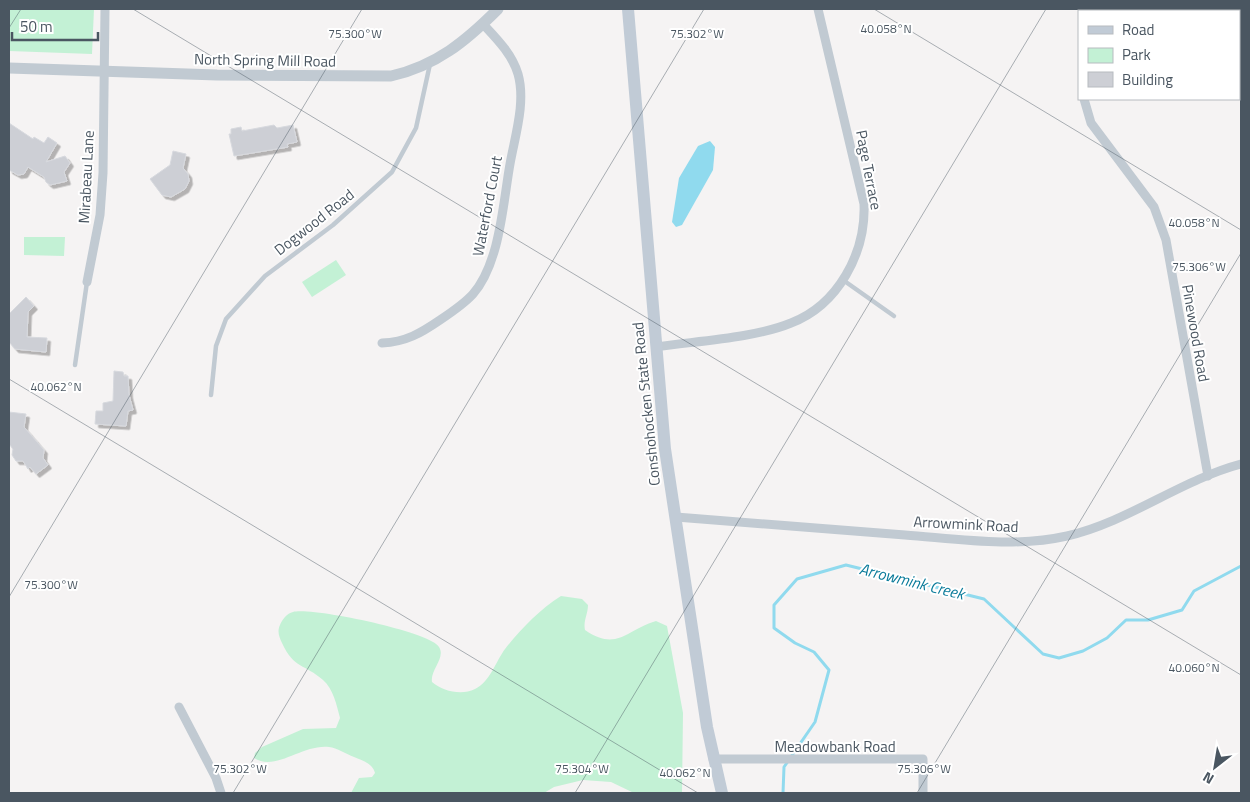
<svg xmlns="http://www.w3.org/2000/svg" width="1250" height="802" font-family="'Titillium Web',sans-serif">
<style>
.green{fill:#c3f1d5}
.water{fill:#90daee}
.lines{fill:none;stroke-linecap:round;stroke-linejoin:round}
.stream{stroke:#90daee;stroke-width:3}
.building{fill:#cdcfd5;stroke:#d7d9de;filter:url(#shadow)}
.service{stroke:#c1cad2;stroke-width:4.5}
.minor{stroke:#c1cad2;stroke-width:9}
.tertiary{stroke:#c1cad2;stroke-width:11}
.secondary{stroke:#c1cbd6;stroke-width:12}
.ticks{fill:none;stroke:#4a5661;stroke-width:1;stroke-opacity:0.45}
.labels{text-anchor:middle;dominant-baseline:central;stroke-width:4;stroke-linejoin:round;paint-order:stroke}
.street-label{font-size:15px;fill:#4a5661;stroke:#fff}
.water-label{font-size:16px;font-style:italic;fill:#0c7c9b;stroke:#fff}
.ticks-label{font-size:12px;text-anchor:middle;fill:#4a5661;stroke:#fff;stroke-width:4;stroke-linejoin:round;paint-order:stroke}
</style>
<defs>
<filter id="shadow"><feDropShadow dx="3.5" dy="3.5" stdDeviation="0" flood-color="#0004"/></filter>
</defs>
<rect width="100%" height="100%" fill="#f5f3f3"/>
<g class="green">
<path d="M 9,9 L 94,9 L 92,54 L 9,51 Z"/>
<path d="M 24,237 L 65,237 L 64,256 L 24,255 Z"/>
<path d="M 336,260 L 346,275 L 312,297 L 302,282 Z"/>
<path d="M 561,596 L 582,599 L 588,605 C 588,614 583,621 585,630 C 617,652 626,630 656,621 L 667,626 L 683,713 L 682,793 L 634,793 L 611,782 L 583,780 L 554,787 L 544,793 L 351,793 L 359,778 L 372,777 L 375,773 C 373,764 362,760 354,757 C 346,754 337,748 329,747 C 302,744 276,772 254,758 L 255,753 L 262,747 L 303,729 L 336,728 L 340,718 C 337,706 333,688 323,680 C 305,664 294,669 282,643 C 279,637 277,631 280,625 C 282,620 287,613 293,612 C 312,607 431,632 439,647 C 446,658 430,670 432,682 C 443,691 461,696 475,689 C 490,682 496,661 505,649 C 521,629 539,610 561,596 Z"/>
</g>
<path class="water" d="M 710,141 L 715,147 L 713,170 L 682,225 L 676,227 L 672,222 L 679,178 L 698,146 Z"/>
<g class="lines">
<path class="stream" d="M 783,793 L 784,767 L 815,722 L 829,670 L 814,652 L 795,643 L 774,628 L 774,605 L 797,579 L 846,565 L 984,599 L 1043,654 L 1059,658 L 1083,651 L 1107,638 L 1126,620 L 1148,620 L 1182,610 L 1194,591 L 1241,566"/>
</g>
<g class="building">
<path d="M 9,123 L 33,139 L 34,137 L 44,143 L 48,137 L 57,143 L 46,162 L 65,156 L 70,163 L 64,172 L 67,181 L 50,185 L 46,182 L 44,177 L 28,167 L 24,174 L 18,175 L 9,170 Z"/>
<path d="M 274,125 L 277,128 L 293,125 L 297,142 L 287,144 L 288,147 L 234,156 L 229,134 L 231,134 L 231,129 L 241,127 L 242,131 Z"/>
<path d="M 173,151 L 186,154 L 183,168 L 188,174 L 189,181 L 185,189 L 171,197 L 162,195 L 150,179 L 170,165 Z"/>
<path d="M 26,297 L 34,306 L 28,312 L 27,337 L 47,338 L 46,352 L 15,349 L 9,342 L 9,314 Z"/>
<path d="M 114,371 L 123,372 L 124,376 L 128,376 L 129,395 L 133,410 L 128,411 L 126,426 L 95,424 L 96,411 L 103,411 L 103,403 L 113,401 Z"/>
<path d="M 9,412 L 26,414 L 24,427 L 44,450 L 43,458 L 48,465 L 36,474 L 30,467 L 28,469 L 23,461 L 16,461 L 12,455 L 13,449 L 9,444 Z"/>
</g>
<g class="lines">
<g class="service">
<path d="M 843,280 L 894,316"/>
<path d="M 75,365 L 87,282"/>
<path d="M 211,395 L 216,346 L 226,319 L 265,276 L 333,225 L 392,172 L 416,128 L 430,64"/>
</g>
<g class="minor">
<path d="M 1089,11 L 1090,9"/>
<path d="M 1084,99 L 1091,123 L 1154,207 L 1166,240 L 1208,476"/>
<path d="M 87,282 L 100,215 L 103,173 L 105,9"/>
<path d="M 382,343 C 406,342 421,333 440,320 C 452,312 464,304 473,294 C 500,263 503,203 510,164 C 515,136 526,102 518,74 C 512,54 497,39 483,24"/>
<path d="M 656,347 C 696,341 755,338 791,323 C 838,305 866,253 864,204 L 818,9"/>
<path d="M 676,517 C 752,523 829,529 905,535 C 958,539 1014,548 1067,536 C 1128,522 1181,480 1241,464"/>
<path d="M 179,707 L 216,778 L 221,793"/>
<path d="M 713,759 L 923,759 L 923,793"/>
</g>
<path class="tertiary" d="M 9,68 L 217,75 L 391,76 C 436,66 466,41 498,9"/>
<path class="secondary" d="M 628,9 L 665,449 L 707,727 L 722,793"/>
</g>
<path class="ticks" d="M 133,9 L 1241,675M 874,9 L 1241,230M 9,28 L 21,9M 9,379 L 698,793M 9,597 L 362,9M 233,793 L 704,9M 575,793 L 1046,9M 917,793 L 1241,253"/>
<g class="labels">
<g class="street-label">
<text transform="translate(265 60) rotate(1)">North Spring Mill Road</text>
<text transform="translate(869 170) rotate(79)">Page Terrace</text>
<text transform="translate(86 177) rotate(-87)">Mirabeau Lane</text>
<text transform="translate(487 206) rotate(-79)">Waterford Court</text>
<text transform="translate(314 222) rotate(-38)">Dogwood Road</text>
<text transform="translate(1196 333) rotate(80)">Pinewood Road</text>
<text transform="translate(646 404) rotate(-96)">Conshohocken State Road</text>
<text transform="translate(966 524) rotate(3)">Arrowmink Road</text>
<text x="835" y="746">Meadowbank Road</text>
</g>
<g class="water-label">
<text transform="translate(912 581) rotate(14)">Arrowmink Creek</text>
</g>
</g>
<g class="ticks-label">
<text x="886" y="33">40.058°N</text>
<text x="697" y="38">75.302°W</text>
<text x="355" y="38">75.300°W</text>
<text x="1194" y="227">40.058°N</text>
<text x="1199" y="271">75.306°W</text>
<text x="56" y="391">40.062°N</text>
<text x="51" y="589">75.300°W</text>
<text x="1194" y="672">40.060°N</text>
<text x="240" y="773">75.302°W</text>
<text x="582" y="773">75.304°W</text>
<text x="924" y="773">75.306°W</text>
<text x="685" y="777">40.062°N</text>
</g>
<rect width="1250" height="802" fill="none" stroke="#4a5661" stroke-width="20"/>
<rect x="1078" y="10" width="162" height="90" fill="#ffffff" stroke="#b7bbc0"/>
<rect x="1088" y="26" width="25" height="8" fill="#c1cbd6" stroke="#b7bbc0"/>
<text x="1122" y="35" font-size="15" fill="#4a5661">Road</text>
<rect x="1088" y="48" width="25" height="15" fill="#c3f1d5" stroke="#b7bbc0"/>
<text x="1122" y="60" font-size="15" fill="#4a5661">Park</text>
<rect x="1088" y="72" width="25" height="15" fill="#cdcfd5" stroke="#b7bbc0"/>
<text x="1122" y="85" font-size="15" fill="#4a5661">Building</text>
<g transform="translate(1215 767) rotate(211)" stroke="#ffffff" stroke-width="4" paint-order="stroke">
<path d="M0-4L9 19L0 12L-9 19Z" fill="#4a5661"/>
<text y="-8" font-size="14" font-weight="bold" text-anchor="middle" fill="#4a5661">N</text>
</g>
<path d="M12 32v8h86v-8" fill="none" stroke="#4a5661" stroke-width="2.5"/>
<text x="20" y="32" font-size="15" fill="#4a5661" stroke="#ffffff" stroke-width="4" paint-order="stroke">50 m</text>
</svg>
